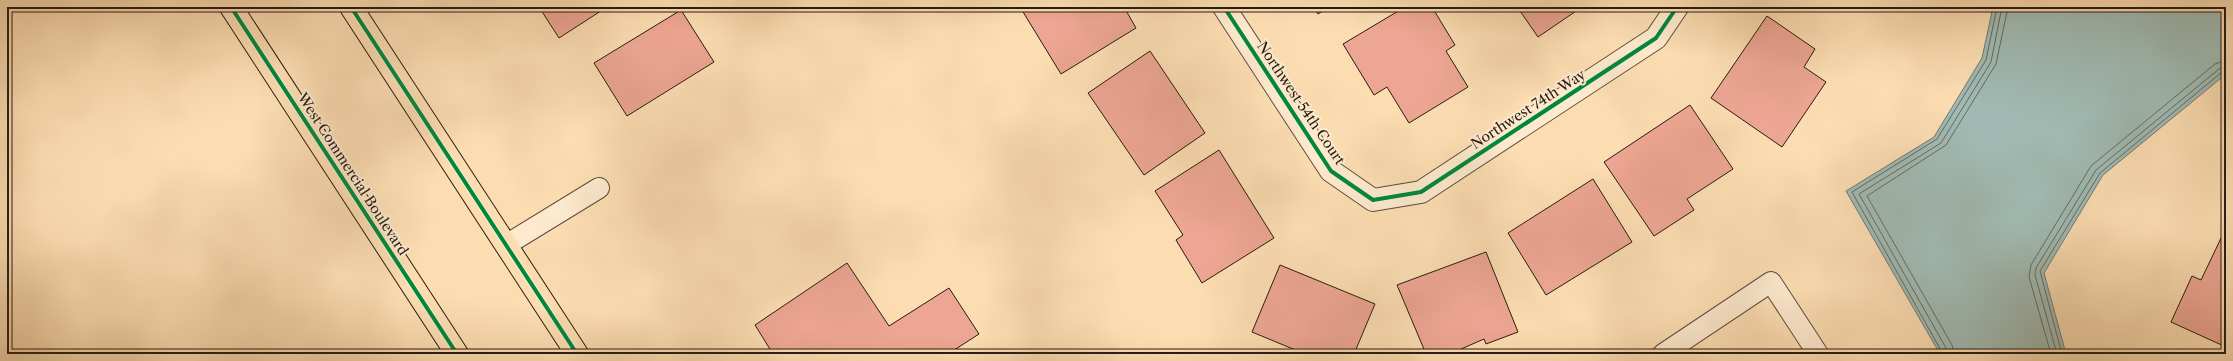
<svg xmlns="http://www.w3.org/2000/svg" width="2233" height="361" font-family="'Libre Caslon Text',serif">
<style>
.water{fill:#a0bab3;stroke:#707a73}
.lines{fill:none;stroke-linecap:round;stroke-linejoin:round}
.shore{stroke:#646a63;stroke-width:1}
.building{fill:#eda693;stroke:#281b13}
.lane-casing{stroke:#5d4c3b;stroke-width:22}
.street-casing{stroke:#5d4c3b;stroke-width:24}
.highway-casing{stroke:#281b13;stroke-width:24}
.lane{stroke:#fde9cd;stroke-width:20}
.street{stroke:#fde9cd;stroke-width:22}
.highway{stroke:#fcddb2;stroke-width:22}
.cycleway-casing{stroke:#fde9cd;stroke-width:6}
.cycleway{stroke:#00873e;stroke-width:4}
.labels{text-anchor:middle;dominant-baseline:central;stroke-width:4;stroke-linejoin:round;paint-order:stroke}
.street-label{font-size:14px;fill:#281b13;stroke:#fde9cd}
</style>
<rect width="100%" height="100%" fill="#fcddb2"/>
<filter id="stains"><feTurbulence type="fractalNoise" baseFrequency=".005" numOctaves="4"/><feColorMatrix values="0 0 0 0 .2 0 0 0 0 .09 0 0 0 0 .02 0 0 0 .5 -.17"/></filter>
<radialGradient id="worn" r=".72"><stop offset=".6" stop-color="#630" stop-opacity="0"/><stop offset="1" stop-color="#630" stop-opacity=".3"/></radialGradient>
<path class="water" d="M 1993,7 L 2226,7 L 2226,74 L 2103,175 L 2044,273 L 2066,354 L 1940,354 L 1846,191 L 1934,137 L 1982,58 Z"/>
<g class="lines">
<g class="shore">
<path d="M 1943,354 L 1852,192 L 1937,139 L 1986,60 L 1997,7"/>
<path d="M 1948,354 L 1946,348 L 1859,194 L 1941,143 L 1991,62 L 2002,7"/>
<path d="M 1954,354 L 1952,345 L 1867,196 L 1946,145 L 1996,64 L 2008,7"/>
<path d="M 2051,354 L 2029,277 L 2031,265 L 2091,166 L 2215,64 L 2226,60"/>
<path d="M 2057,354 L 2035,275 L 2036,268 L 2096,170 L 2219,69 L 2226,66"/>
<path d="M 2062,354 L 2040,271 L 2100,173 L 2222,72 L 2226,71"/>
</g>
</g>
<g class="building">
<path d="M 539,7 L 607,7 L 559,38 Z"/>
<path d="M 1020,7 L 1124,7 L 1136,28 L 1061,74 Z"/>
<path d="M 1314,7 L 1329,7 L 1318,14 Z"/>
<path d="M 1405,7 L 1432,7 L 1455,45 L 1446,51 L 1468,87 L 1409,123 L 1387,87 L 1374,95 L 1343,44 Z"/>
<path d="M 1526,7 L 1582,7 L 1538,37 L 1520,11 Z"/>
<path d="M 681,10 L 714,62 L 627,116 L 594,63 Z"/>
<path d="M 1767,16 L 1815,49 L 1804,67 L 1826,82 L 1782,147 L 1711,98 Z"/>
<path d="M 1150,51 L 1205,133 L 1144,175 L 1088,93 Z"/>
<path d="M 1690,105 L 1733,169 L 1687,199 L 1694,210 L 1654,236 L 1604,162 Z"/>
<path d="M 1219,150 L 1274,238 L 1202,283 L 1176,240 L 1183,235 L 1155,191 Z"/>
<path d="M 1593,179 L 1632,242 L 1546,295 L 1508,233 Z"/>
<path d="M 2224,232 L 2226,233 L 2226,347 L 2171,322 L 2192,276 L 2201,280 Z"/>
<path d="M 1486,252 L 1518,332 L 1486,344 L 1484,339 L 1461,349 L 1463,354 L 1426,354 L 1397,285 Z"/>
<path d="M 847,263 L 889,326 L 949,288 L 979,334 L 948,354 L 773,354 L 755,325 Z"/>
<path d="M 1280,265 L 1375,304 L 1354,354 L 1305,354 L 1252,332 Z"/>
</g>
<g class="lines">
<defs>
<g id="lane">
<path d="M 506,245 L 599,188"/>
<path d="M 1663,354 L 1771,282 L 1818,354"/>
</g>
<path id="street" d="M 1224,7 L 1331,171 L 1373,200 L 1421,192 L 1656,38 L 1677,7"/>
<g id="highway">
<path d="M 231,7 L 457,354"/>
<path d="M 351,7 L 577,354"/>
</g>
</defs>
<use href="#lane" class="lane-casing"/>
<use href="#street" class="street-casing"/>
<use href="#highway" class="highway-casing"/>
<use href="#lane" class="lane"/>
<use href="#street" class="street"/>
<use href="#highway" class="highway"/>
<defs>
<g id="cycleway">
<path d="M 231,7 L 457,354"/>
<path d="M 351,7 L 577,354"/>
<path d="M 1224,7 L 1331,171 L 1373,200 L 1421,192 L 1656,38 L 1677,7"/>
</g>
</defs>
<use href="#cycleway" class="cycleway-casing"/>
<use href="#cycleway" class="cycleway"/>
</g>
<g class="labels">
<g class="street-label">
<text transform="translate(1301 103) rotate(56)">Northwest 54th Court</text>
<text transform="translate(1528 109) rotate(-33)">Northwest 74th Way</text>
<text transform="translate(353 174) rotate(57)">West Commercial Boulevard</text>
</g>
</g>
<rect width="2233" height="361" fill="none" stroke="#fcddb2" stroke-width="24"/>
<rect x="8" y="8" width="2217" height="345" fill="none" stroke="#281b13" stroke-width="2"/>
<rect x="12" y="12" width="2209" height="337" fill="none" stroke="#281b13"/>
<rect width="100%" height="100%" filter="url(#stains)"/>
<rect width="100%" height="100%" fill="url(#worn)"/>
</svg>
